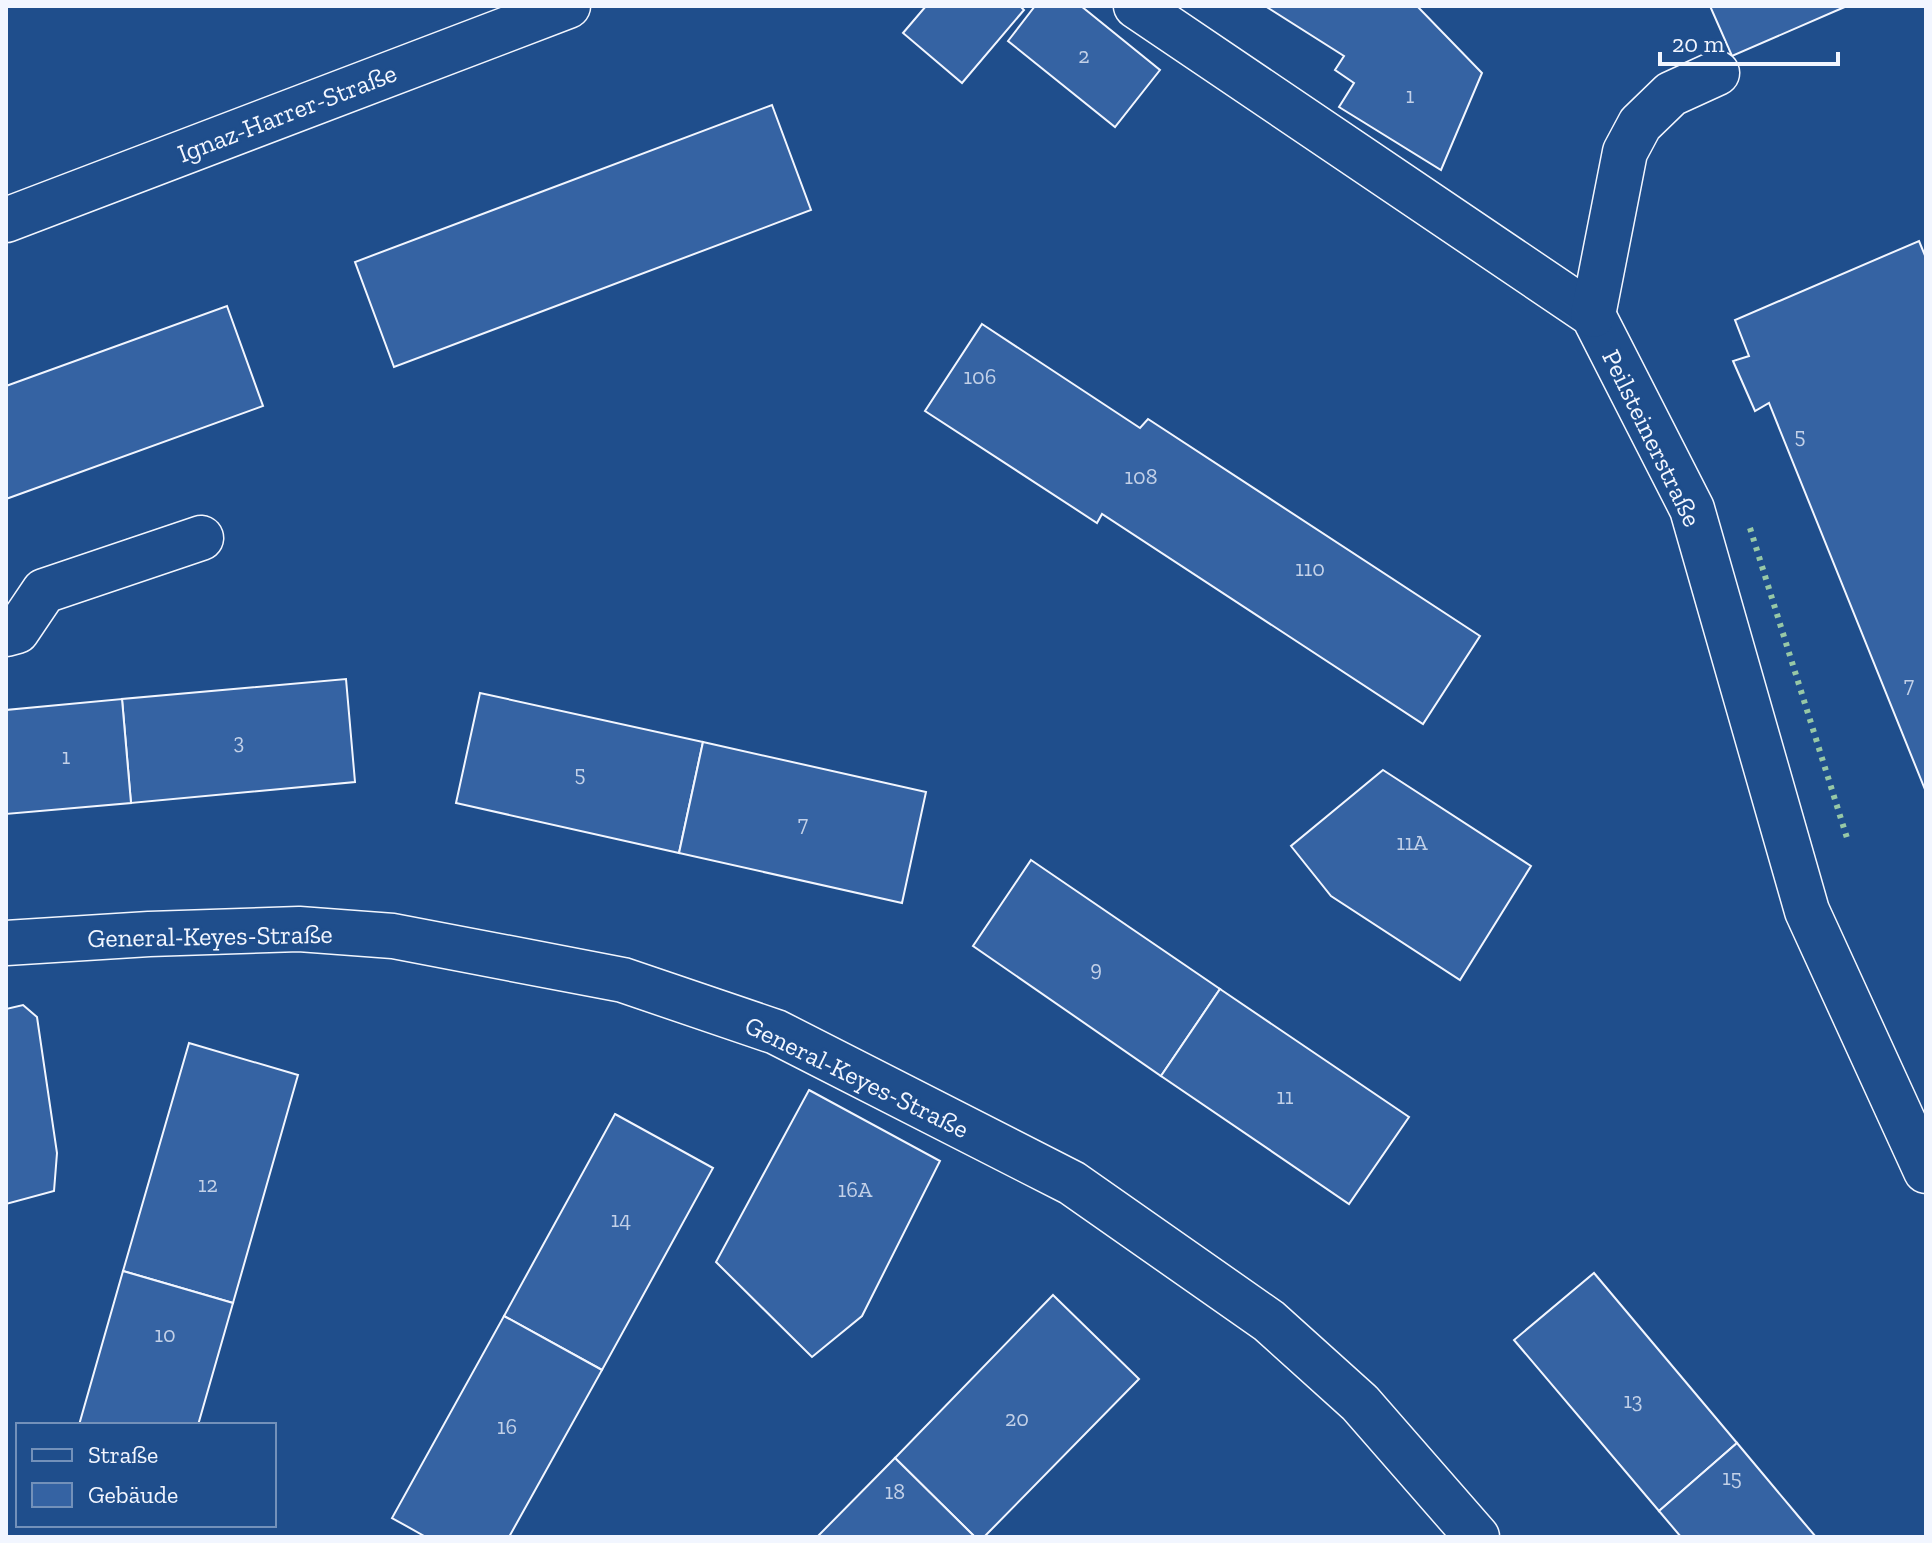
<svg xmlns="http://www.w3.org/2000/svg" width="1932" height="1543" font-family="'Zilla Slab',serif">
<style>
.building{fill:#3563a3;stroke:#f2f6ff;stroke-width:2}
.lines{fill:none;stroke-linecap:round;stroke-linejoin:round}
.minor-casing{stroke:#f2f6ff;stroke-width:47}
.major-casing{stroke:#f2f6ff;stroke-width:47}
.minor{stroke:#1f4e8c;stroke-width:44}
.major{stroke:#1f4e8c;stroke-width:44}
.hedge{stroke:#97c8a6;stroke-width:6;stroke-dasharray:4 6;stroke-linecap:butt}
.labels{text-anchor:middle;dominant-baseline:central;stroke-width:6;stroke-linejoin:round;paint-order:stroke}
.number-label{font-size:22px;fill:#c3d1e8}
.street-label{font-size:26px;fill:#f2f6ff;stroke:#1f4e8c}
</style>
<rect width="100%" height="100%" fill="#1f4e8c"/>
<g class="building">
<path d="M 926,6 L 1020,6 L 1024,10 L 962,83 L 903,33 Z"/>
<path d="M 1035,6 L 1081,6 L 1160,70 L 1115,127 L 1008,41 Z"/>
<path d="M 1265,6 L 1417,6 L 1482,73 L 1441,170 L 1339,107 L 1354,83 L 1335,70 L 1344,56 Z"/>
<path d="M 1710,6 L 1847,6 L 1732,56 Z"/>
<path d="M 772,105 L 811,210 L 394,367 L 355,262 Z"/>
<path d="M 1919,241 L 1926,258 L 1926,792 L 1769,403 L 1755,411 L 1733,361 L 1749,356 L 1735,320 Z"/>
<path d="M 227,306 L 263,406 L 6,499 L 6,386 Z"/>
<path d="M 982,324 L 1140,428 L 1148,419 L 1480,636 L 1423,724 L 1102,514 L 1097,523 L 925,411 Z"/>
<path d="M 346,679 L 355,782 L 131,803 L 122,699 Z"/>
<path d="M 480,693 L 703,742 L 679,853 L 456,803 Z"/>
<path d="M 122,699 L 131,803 L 6,814 L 6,710 Z"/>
<path d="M 703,742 L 926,792 L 902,903 L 679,853 Z"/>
<path d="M 1383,770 L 1531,866 L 1460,980 L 1331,896 L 1291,846 Z"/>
<path d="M 1031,860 L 1220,989 L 1161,1076 L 973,946 Z"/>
<path d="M 1220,989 L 1409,1117 L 1349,1204 L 1161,1076 Z"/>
<path d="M 23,1005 L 37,1017 L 57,1153 L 54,1191 L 6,1204 L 6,1009 Z"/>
<path d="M 189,1043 L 298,1075 L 233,1303 L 123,1271 Z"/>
<path d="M 809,1090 L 940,1161 L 862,1316 L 812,1357 L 716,1262 Z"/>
<path d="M 615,1114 L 713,1168 L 602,1370 L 504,1316 Z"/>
<path d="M 123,1271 L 233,1303 L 198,1425 L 79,1425 Z"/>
<path d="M 1594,1273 L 1737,1443 L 1659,1511 L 1514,1340 Z"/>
<path d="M 1053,1295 L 1139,1379 L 984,1537 L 975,1537 L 895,1458 Z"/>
<path d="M 504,1316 L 602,1370 L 509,1537 L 426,1537 L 392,1518 Z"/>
<path d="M 1737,1443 L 1799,1517 L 1816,1537 L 1681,1537 L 1659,1511 Z"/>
<path d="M 895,1458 L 975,1537 L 817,1537 Z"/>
</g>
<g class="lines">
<defs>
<g id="minor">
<path d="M 1136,6 L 1593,315 L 1692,509 L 1807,911 L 1926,1171"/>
<path d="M 1593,315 L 1625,152 L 1640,124 L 1671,94 L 1717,73"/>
<path d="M 6,634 L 17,631 L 44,591 L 201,538"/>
<path d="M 6,943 L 149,934 L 299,929 L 393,936 L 623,980 L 776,1032 L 1072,1183 L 1269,1321 L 1360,1403 L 1477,1537"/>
</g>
<path id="major" d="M 6,220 L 568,6"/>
</defs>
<use href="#minor" class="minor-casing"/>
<use href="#major" class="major-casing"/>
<use href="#minor" class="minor"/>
<use href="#major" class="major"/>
<path class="hedge" d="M 1750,528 L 1847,838"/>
</g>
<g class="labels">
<g class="number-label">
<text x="1084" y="55">2</text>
<text x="1410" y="95">1</text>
<text x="980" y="376">106</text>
<text x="1800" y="435">5</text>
<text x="1141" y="476">108</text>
<text x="1310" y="568">110</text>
<text x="1909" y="684">7</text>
<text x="239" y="741">3</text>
<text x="66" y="756">1</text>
<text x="580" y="773">5</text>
<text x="803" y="823">7</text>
<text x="1412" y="842">11A</text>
<text x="1096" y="968">9</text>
<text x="1285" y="1096">11</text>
<text x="208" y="1184">12</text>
<text x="855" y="1189">16A</text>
<text x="621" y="1219">14</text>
<text x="165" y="1334">10</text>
<text x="1633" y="1400">13</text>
<text x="1017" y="1418">20</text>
<text x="507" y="1426">16</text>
<text x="1732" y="1477">15</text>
<text x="895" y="1491">18</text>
</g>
<g class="street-label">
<text transform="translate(287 113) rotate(-21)">Ignaz-Harrer-Straße</text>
<text transform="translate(1652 438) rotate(64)">Peilsteinerstraße</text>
<text transform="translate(210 936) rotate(-1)">General-Keyes-Straße</text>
<text transform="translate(857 1077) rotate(26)">General-Keyes-Straße</text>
</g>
</g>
<rect width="1932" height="1543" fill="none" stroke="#f2f6ff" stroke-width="16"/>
<rect x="16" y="1423" width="260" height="104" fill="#1f4e8c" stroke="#7391ba" stroke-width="2"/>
<rect x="32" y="1449" width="40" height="12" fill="#1f4e8c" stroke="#7391ba" stroke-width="2"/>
<text x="88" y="1463" font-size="24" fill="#f2f6ff">Straße</text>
<rect x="32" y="1483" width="40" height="24" fill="#3563a3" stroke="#7391ba" stroke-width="2"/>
<text x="88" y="1503" font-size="24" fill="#f2f6ff">Gebäude</text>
<path d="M1660 52v12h178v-12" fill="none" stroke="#f2f6ff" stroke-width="4"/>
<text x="1672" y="52" font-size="24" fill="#f2f6ff" stroke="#1f4e8c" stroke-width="6" paint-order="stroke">20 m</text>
</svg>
